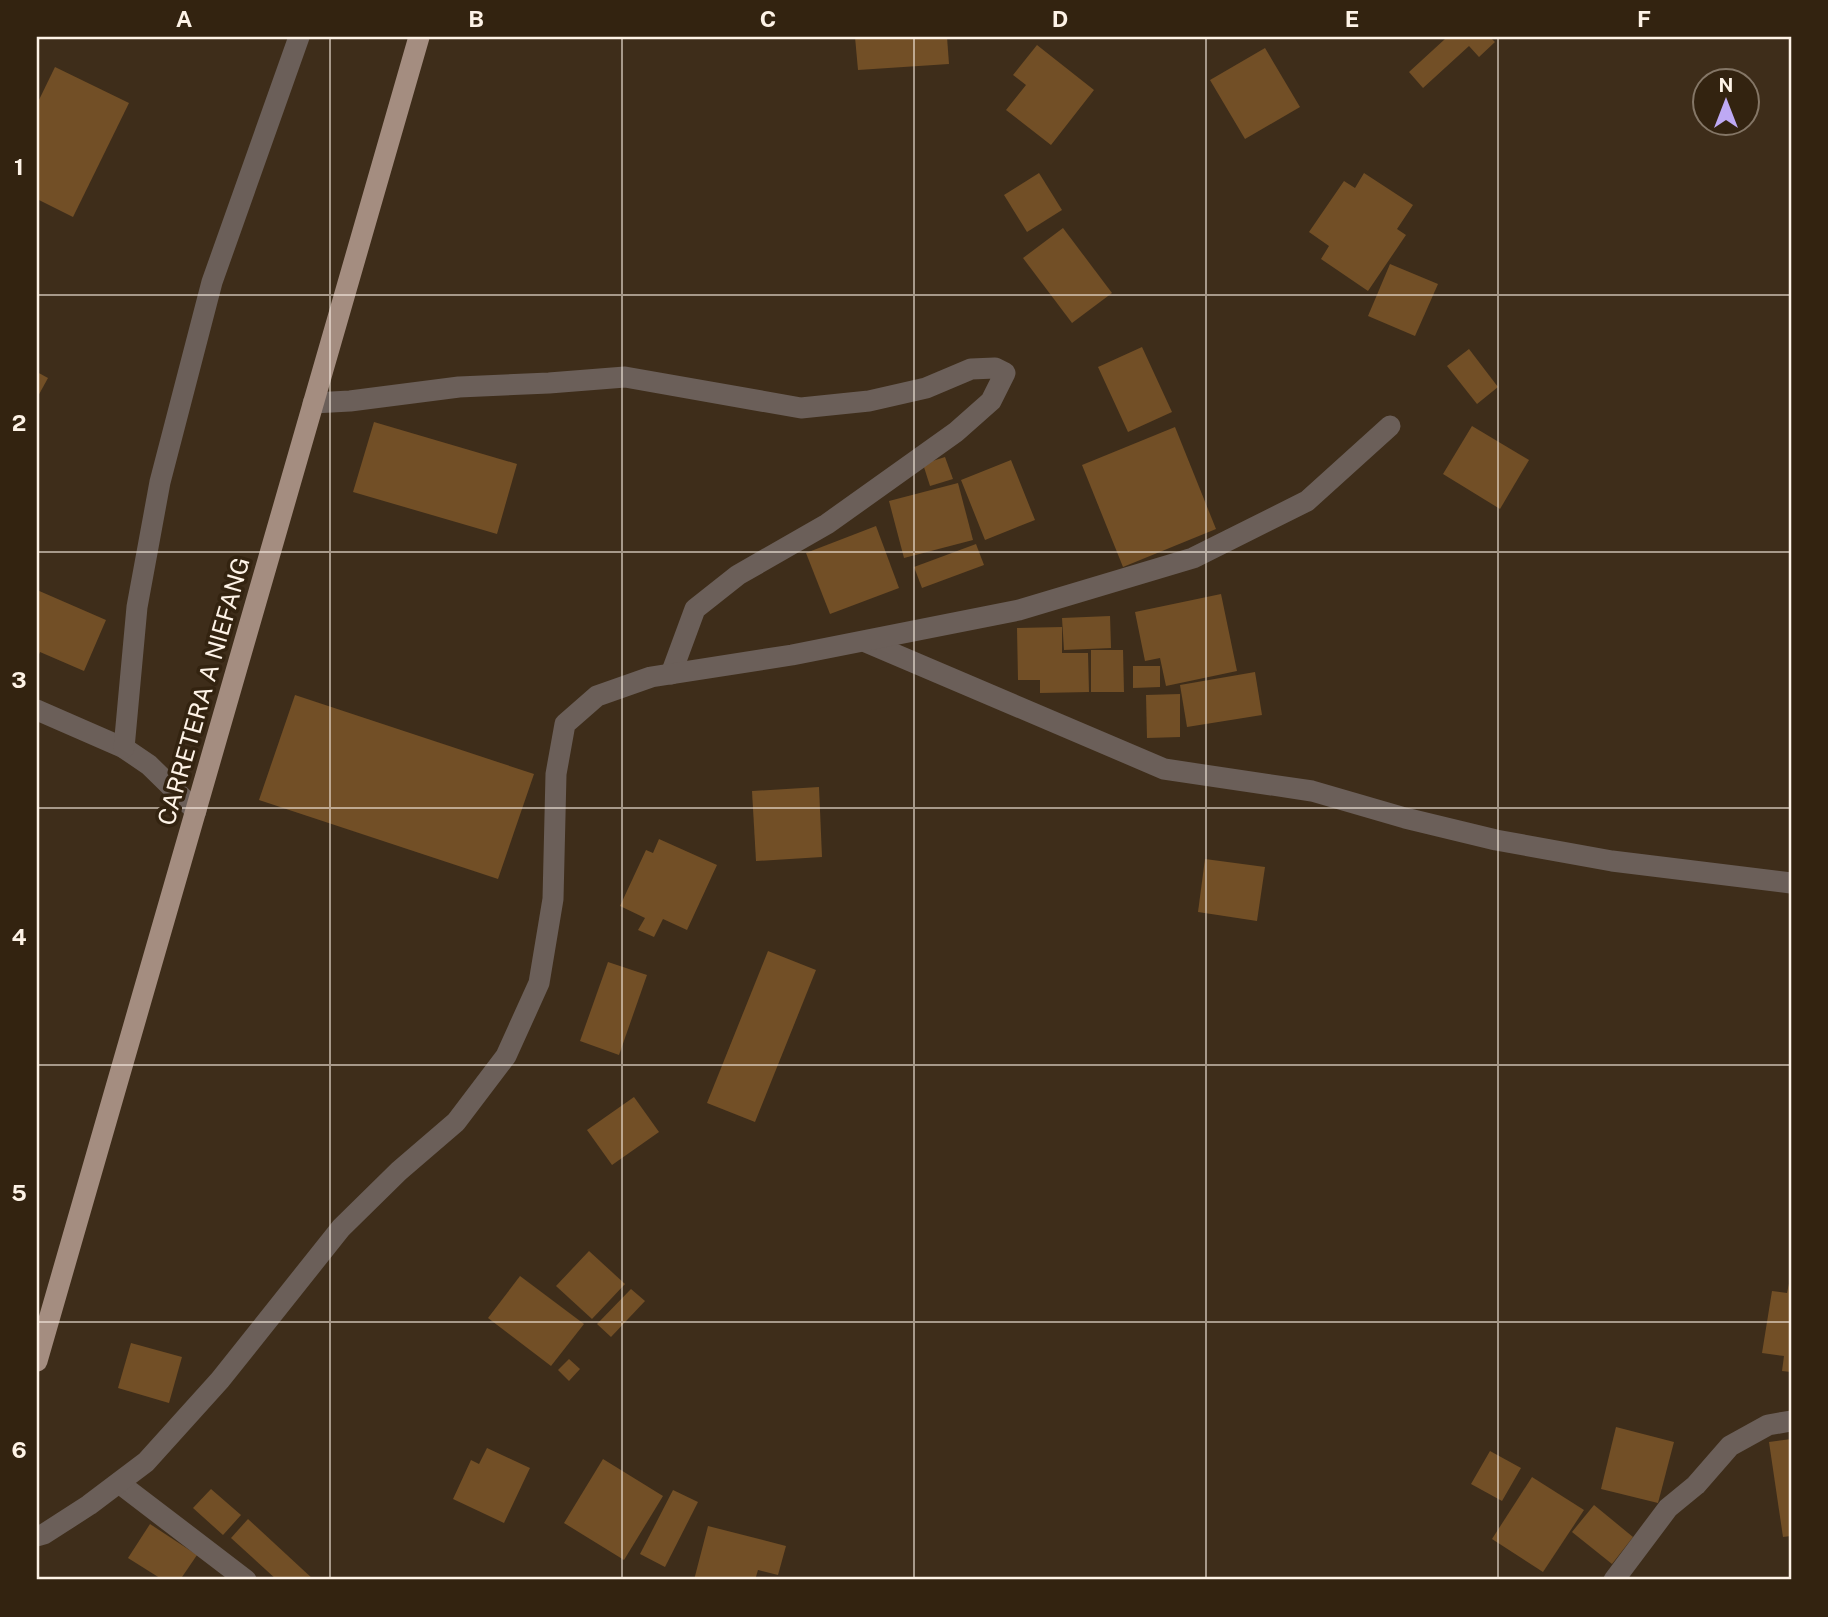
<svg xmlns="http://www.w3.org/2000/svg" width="1828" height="1617" font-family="'Public Sans',sans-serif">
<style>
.building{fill:#724f26}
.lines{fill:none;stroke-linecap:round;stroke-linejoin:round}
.minor{stroke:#6b5f59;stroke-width:21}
.primary{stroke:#a48d80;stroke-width:21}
.grid{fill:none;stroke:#fef3e7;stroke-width:2;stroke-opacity:0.55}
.labels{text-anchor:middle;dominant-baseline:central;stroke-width:7;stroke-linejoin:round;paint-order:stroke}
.street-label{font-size:24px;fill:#fef3e7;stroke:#332310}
.neatline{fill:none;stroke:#fef3e7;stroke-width:2.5}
.grid-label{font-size:23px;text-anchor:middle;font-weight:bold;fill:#fef3e7}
</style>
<rect width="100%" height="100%" fill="#3e2d1a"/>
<g class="building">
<path d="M 855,37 L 947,37 L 949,64 L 858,70 Z"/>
<path d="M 1444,37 L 1490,37 L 1495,42 L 1479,57 L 1469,46 L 1423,88 L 1409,72 L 1445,39 Z"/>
<path d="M 1037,45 L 1094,90 L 1051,145 L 1006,110 L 1026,85 L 1013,75 Z"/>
<path d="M 1265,48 L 1300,107 L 1245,139 L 1210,80 Z"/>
<path d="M 55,67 L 129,103 L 73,217 L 37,199 L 37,104 Z"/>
<path d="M 1039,173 L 1062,210 L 1027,232 L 1004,195 Z"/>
<path d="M 1364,173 L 1413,205 L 1397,229 L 1406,235 L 1368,291 L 1321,259 L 1329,246 L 1309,232 L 1344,181 L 1355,188 Z"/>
<path d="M 1063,228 L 1112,293 L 1072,323 L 1023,258 Z"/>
<path d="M 1390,264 L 1438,284 L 1415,336 L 1368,316 Z"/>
<path d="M 1142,347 L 1172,412 L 1128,432 L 1098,367 Z"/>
<path d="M 1469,349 L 1498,387 L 1477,404 L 1447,366 Z"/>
<path d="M 37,372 L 48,378 L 37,398 Z"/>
<path d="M 374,422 L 517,464 L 497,534 L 353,492 Z"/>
<path d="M 1472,426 L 1529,460 L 1500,509 L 1443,474 Z"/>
<path d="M 1175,427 L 1216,529 L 1123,567 L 1082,465 Z"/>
<path d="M 945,457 L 953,479 L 930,486 L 923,464 Z"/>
<path d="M 1011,460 L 1035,520 L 985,540 L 961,480 Z"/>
<path d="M 958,483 L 973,540 L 904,558 L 889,501 Z"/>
<path d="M 876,526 L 899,588 L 830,614 L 806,553 Z"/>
<path d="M 976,544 L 984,565 L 922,588 L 914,567 Z"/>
<path d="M 37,590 L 106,620 L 84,671 L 40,652 L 37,659 Z"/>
<path d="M 1221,594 L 1237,671 L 1166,686 L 1160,658 L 1145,661 L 1135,612 Z"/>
<path d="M 1110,616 L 1111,648 L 1064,650 L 1062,618 Z"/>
<path d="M 1062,627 L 1062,653 L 1088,653 L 1089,692 L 1040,693 L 1040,680 L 1018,680 L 1017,628 Z"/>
<path d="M 1091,650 L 1123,650 L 1124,692 L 1091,692 Z"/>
<path d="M 1133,666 L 1160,666 L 1160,687 L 1133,688 Z"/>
<path d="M 1255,672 L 1262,715 L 1187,727 L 1180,685 Z"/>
<path d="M 1180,694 L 1180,737 L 1147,738 L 1146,695 Z"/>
<path d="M 295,695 L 534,774 L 498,879 L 259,800 Z"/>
<path d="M 819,787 L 822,857 L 756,861 L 752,791 Z"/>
<path d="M 659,839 L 717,865 L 687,930 L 663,919 L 654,937 L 638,930 L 645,918 L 620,906 L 646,850 L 653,853 Z"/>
<path d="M 1205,859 L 1265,867 L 1257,921 L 1198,912 Z"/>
<path d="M 768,951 L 816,970 L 755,1122 L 707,1103 Z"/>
<path d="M 608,962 L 647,975 L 619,1055 L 580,1041 Z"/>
<path d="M 634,1097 L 659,1132 L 612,1165 L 587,1130 Z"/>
<path d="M 589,1251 L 625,1284 L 592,1319 L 556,1286 Z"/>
<path d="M 520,1276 L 584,1324 L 551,1366 L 488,1318 Z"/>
<path d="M 1790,1279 L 1791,1279 L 1791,1372 L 1782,1371 L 1784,1356 L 1762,1353 L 1772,1291 L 1787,1293 Z"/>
<path d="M 631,1289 L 645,1301 L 611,1337 L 597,1324 Z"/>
<path d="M 131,1343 L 182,1357 L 169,1403 L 118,1388 Z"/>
<path d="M 569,1359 L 580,1369 L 569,1381 L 558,1370 Z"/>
<path d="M 1616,1427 L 1674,1442 L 1658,1503 L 1601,1489 Z"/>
<path d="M 1791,1439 L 1791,1536 L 1783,1537 L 1769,1442 Z"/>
<path d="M 487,1448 L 530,1468 L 504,1523 L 453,1499 L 471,1460 L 479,1464 Z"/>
<path d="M 1490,1451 L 1521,1468 L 1502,1501 L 1471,1484 Z"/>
<path d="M 603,1459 L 663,1496 L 624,1560 L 564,1523 Z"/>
<path d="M 1532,1477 L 1584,1510 L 1543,1572 L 1492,1539 Z"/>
<path d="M 211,1489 L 241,1515 L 223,1535 L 193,1508 Z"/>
<path d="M 673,1490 L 698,1502 L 665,1567 L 640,1554 Z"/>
<path d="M 1594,1505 L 1633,1537 L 1612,1564 L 1572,1532 Z"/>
<path d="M 248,1519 L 314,1580 L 277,1580 L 231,1538 Z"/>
<path d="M 150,1524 L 197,1555 L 180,1580 L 163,1580 L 128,1558 Z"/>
<path d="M 708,1526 L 786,1546 L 778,1575 L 758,1570 L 755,1580 L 694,1580 Z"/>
</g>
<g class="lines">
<g class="minor">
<path d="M 313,403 L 350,401 L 459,387 L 549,383 L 625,377 L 801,408 L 869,401 L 926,388 L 971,369 L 995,368 L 1005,373 L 991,401 L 956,432 L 827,524 L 738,575 L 695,609 L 671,674"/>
<path d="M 866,642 L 1164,769 L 1312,791 L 1405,818 L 1496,840 L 1612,861 L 1791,883"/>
<path d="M 37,710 L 124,748 L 149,765 L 196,811"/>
<path d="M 124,748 L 137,607 L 160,482 L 212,282 L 299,37"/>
<path d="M 119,1483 L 246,1580"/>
<path d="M 37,1536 L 44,1534 L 89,1505 L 146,1462 L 220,1380 L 341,1228 L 399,1171 L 456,1122 L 506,1056 L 539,983 L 553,899 L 556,774 L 565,724 L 597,696 L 651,677 L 792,655 L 1019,610 L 1193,558 L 1307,501 L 1390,426"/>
<path d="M 1614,1580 L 1668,1508 L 1696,1485 L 1730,1446 L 1768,1425 L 1791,1421"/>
</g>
<path class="primary" d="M 37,1361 L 419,37"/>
</g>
<path class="grid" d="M 330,37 L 330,1580M 622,37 L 622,1580M 914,37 L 914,1580M 1206,37 L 1206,1580M 1498,37 L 1498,1580M 37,295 L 1791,295M 37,552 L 1791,552M 37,808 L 1791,808M 37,1065 L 1791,1065M 37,1322 L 1791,1322"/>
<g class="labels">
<g class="street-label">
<text transform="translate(203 691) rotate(-74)">CARRETERA A NIEFANG</text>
</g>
</g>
<rect width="1828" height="1617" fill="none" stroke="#332310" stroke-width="77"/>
<g transform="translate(1726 102)"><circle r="33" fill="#332310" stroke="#847666" stroke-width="2"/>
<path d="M0-5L12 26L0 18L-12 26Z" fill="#bea9f4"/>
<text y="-10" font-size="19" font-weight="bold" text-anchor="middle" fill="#fef3e7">N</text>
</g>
<rect x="38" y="38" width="1752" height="1540" class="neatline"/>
<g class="grid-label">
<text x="184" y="27">A</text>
<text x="476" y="27">B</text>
<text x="768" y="27">C</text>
<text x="1060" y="27">D</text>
<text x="1352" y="27">E</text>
<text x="1644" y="27">F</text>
<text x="19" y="175">1</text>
<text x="19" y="431">2</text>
<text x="19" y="688">3</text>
<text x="19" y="945">4</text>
<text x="19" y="1201">5</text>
<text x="19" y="1458">6</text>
</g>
</svg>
